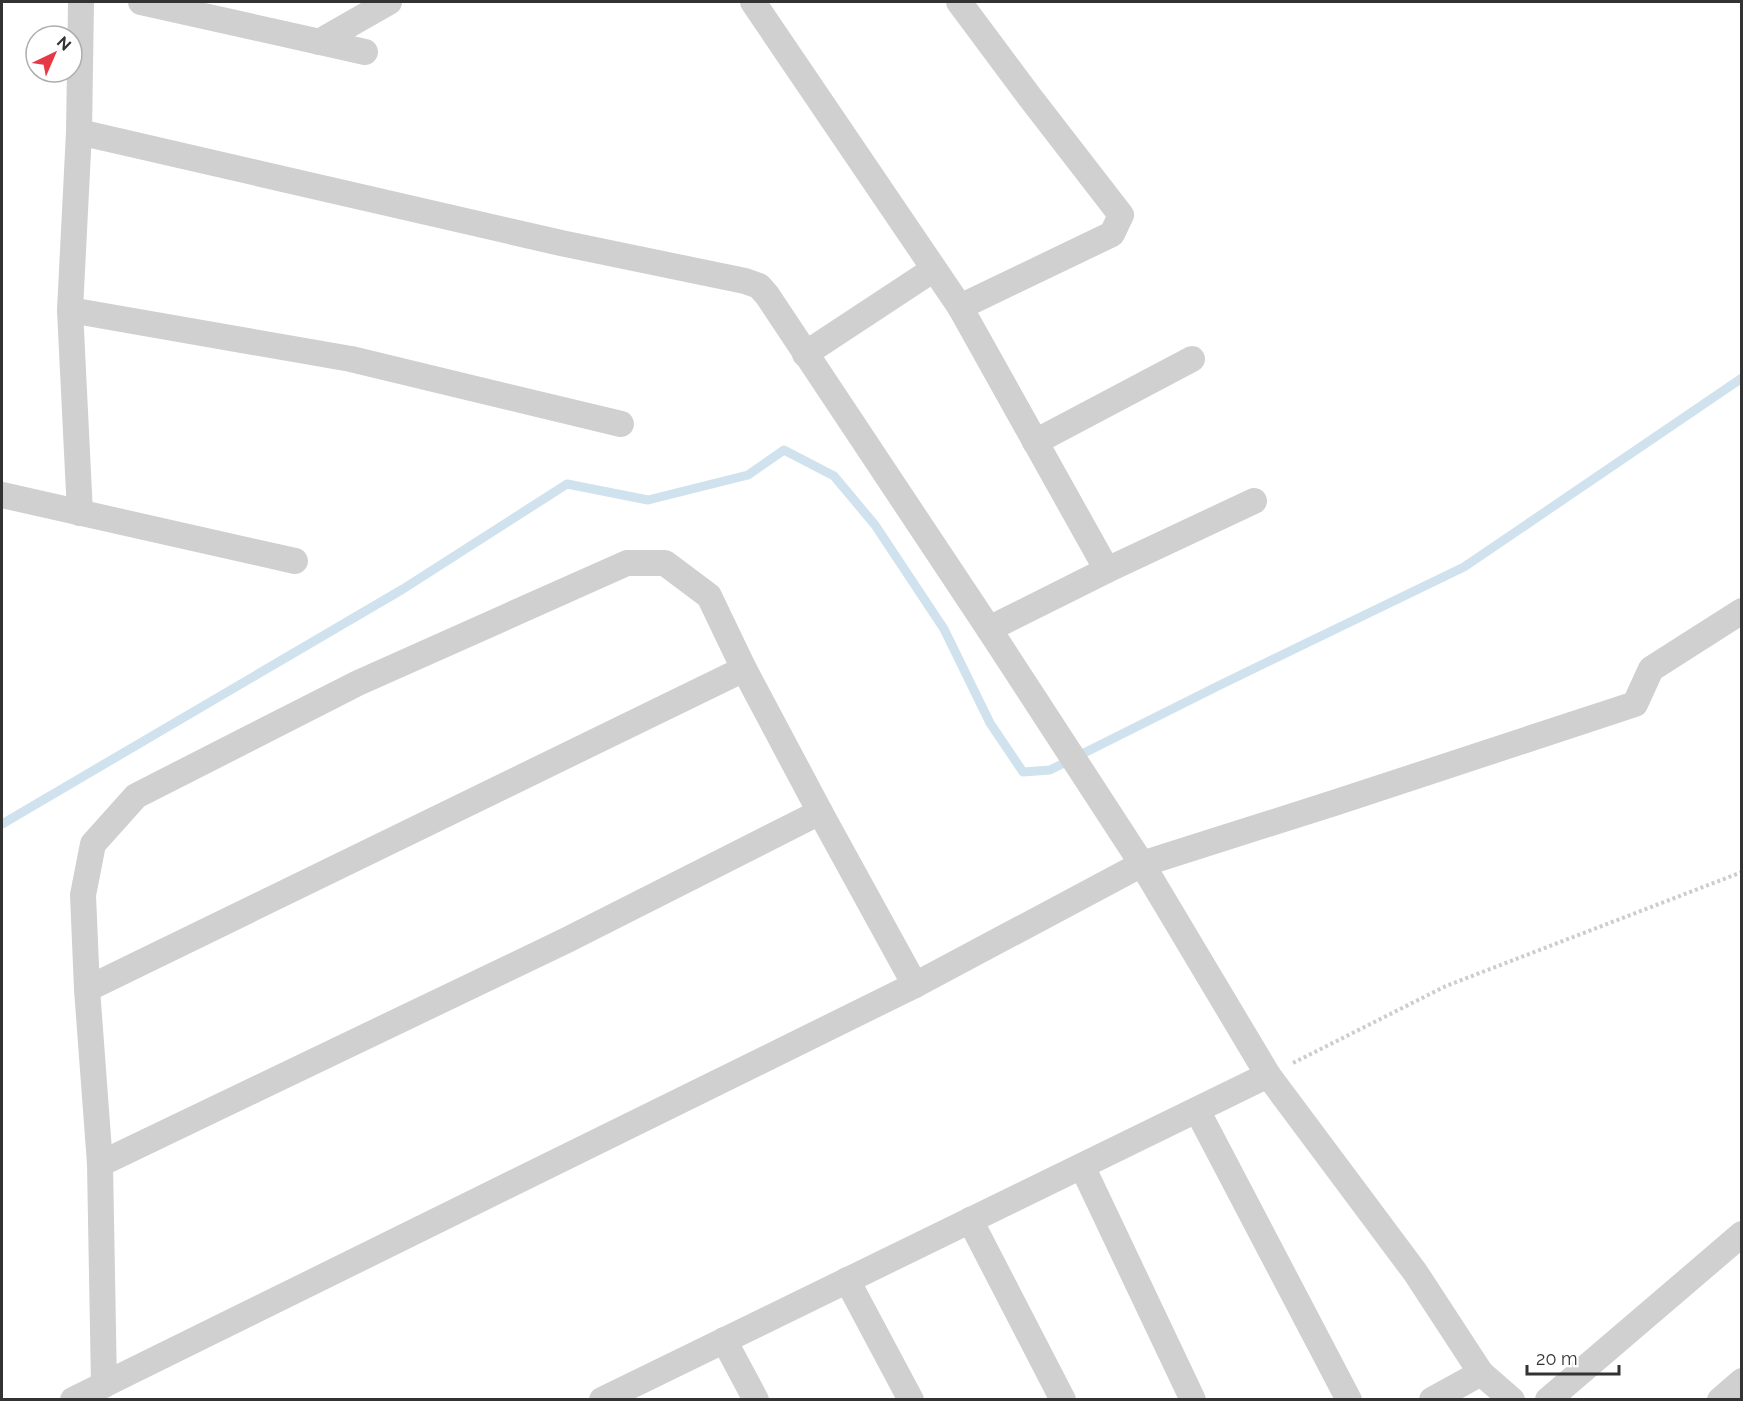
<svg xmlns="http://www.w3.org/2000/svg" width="1743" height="1401" font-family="Raleway,sans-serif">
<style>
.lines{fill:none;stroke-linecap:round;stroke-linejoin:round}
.stream{stroke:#cfe2ee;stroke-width:9}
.path{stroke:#cdcdcd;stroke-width:4;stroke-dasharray:3 3;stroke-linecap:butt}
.street{stroke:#d0d0d0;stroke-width:26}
</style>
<rect width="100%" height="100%" fill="#fff"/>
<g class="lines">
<path class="stream" d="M 2,824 L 403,589 L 567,484 L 648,500 L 748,475 L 784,450 L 834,476 L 875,525 L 944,629 L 990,723 L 1023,772 L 1050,770 L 1220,685 L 1464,567 L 1742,378"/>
<path class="path" d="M 1293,1063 L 1446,986 L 1742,872"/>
<g class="street">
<path d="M 141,2 L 365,52"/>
<path d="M 753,2 L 960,307 L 1107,570"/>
<path d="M 959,2 L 1029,96 L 1121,215 L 1112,234 L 960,307"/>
<path d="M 319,42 L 389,2"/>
<path d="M 79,132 L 561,243 L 745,281 L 759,286 L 767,295 L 989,629 L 1142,864 L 1268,1075 L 1415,1272 L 1481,1373 L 1512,1400"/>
<path d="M 70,310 L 351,359 L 621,424"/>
<path d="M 805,354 L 934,269"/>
<path d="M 1035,442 L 1192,359"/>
<path d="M 2,495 L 295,561"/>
<path d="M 80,513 L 70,310 L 79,132 L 81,2"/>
<path d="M 989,629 L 1107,570 L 1254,501"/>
<path d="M 87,989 L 744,669"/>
<path d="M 1197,1110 L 1349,1400"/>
<path d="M 100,1164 L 567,940 L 820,812"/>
<path d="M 1082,1166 L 1193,1400"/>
<path d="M 970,1220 L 1063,1400"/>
<path d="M 847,1280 L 911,1400"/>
<path d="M 724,1340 L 756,1400"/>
<path d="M 104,1385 L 100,1164 L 87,989 L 83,895 L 93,844 L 136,796 L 358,683 L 627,563 L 665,563 L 709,596 L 744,669 L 820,812 L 915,985"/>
<path d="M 73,1400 L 915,985 L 1142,864 L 1337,802 L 1635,704 L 1651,669 L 1742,611"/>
<path d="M 602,1400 L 1268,1075"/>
<path d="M 1432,1400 L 1481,1373"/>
<path d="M 1548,1400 L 1742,1234"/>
<path d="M 1720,1400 L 1742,1381"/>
</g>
</g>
<rect width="1743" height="1401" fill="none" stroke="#333333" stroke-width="6"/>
<g transform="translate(54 54) rotate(44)"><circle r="28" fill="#ffffff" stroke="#adadad" stroke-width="1.5"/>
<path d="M0-4.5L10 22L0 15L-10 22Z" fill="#e63946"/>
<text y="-9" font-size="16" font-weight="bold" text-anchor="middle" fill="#333333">N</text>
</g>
<path d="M1527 1365v9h92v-9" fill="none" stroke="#333333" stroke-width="3"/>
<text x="1536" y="1365" font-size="18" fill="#333333" stroke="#ffffff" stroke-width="4.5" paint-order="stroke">20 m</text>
</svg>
